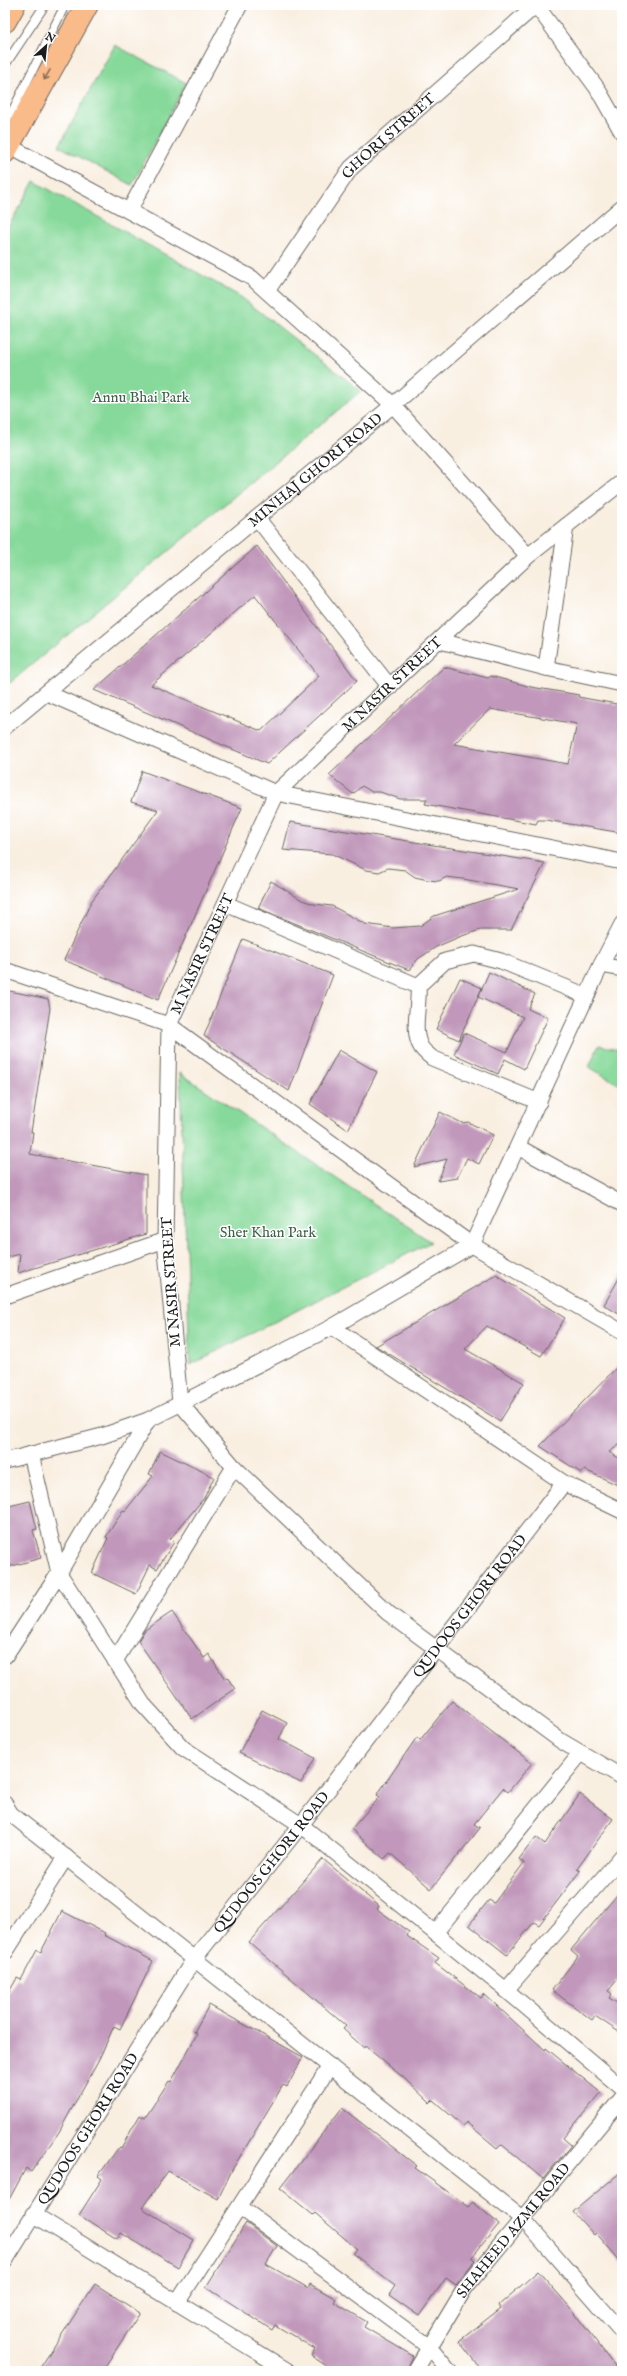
<svg xmlns="http://www.w3.org/2000/svg" width="627" height="2376" font-family="'IM FELL English',serif">
<style>
.green{fill:#86d99a;stroke:#517a5b}
.building{fill:#c198bb;fill-rule:evenodd}
.lines{fill:none;stroke-linecap:round;stroke-linejoin:round}
.lane-casing{stroke:#696661;stroke-width:10}
.street-casing{stroke:#696661;stroke-width:17}
.primary-casing{stroke:#696661;stroke-width:24}
.lane{stroke:#fff;stroke-width:8}
.street{stroke:#fff;stroke-width:15}
.primary{stroke:#fabb8b;stroke-width:22}
.oneway{stroke:#8b6c54}
.labels{text-anchor:middle;dominant-baseline:central;stroke-width:3;stroke-linejoin:round;paint-order:stroke}
.street-label{font-size:15px;fill:#1c1c1c;stroke:#fff}
.park-label{font-size:15px;fill:#415e48;stroke:#fff}
</style>
<rect width="100%" height="100%" fill="#fff"/>
<filter id="ink" filterUnits="userSpaceOnUse"><feTurbulence type="fractalNoise" baseFrequency=".025" numOctaves="2"/><feDisplacementMap in="SourceGraphic" scale="8" xChannelSelector="R" yChannelSelector="G"/><feConvolveMatrix kernelMatrix="1 2 1 2 8 2 1 2 1" color-interpolation-filters="sRGB"/></filter>
<filter id="wash" filterUnits="userSpaceOnUse"><feTurbulence type="fractalNoise" baseFrequency=".012" numOctaves="4" result="noise"/><feDisplacementMap in="SourceGraphic" scale="16" xChannelSelector="R" yChannelSelector="G"/><feGaussianBlur stdDeviation="0.9" result="paint"/><feColorMatrix in="noise" values="0 0 0 0 0 0 0 0 0 0 0 0 0 0 0 0 0 1.4 0 .05"/><feComposite in="paint" operator="in"/></filter>
<g filter="url(#wash)">
<rect width="100%" height="100%" fill="#f9efe1"/>
<g class="green">
<path d="M 115,45 L 186,83 L 132,185 L 59,146 Z"/>
<path d="M 34,181 L 241,297 L 361,391 L 5,687 L 5,233 Z"/>
<path d="M 599,1045 L 622,1050 L 622,1086 L 589,1067 Z"/>
<path d="M 180,1073 L 431,1242 L 190,1365 Z"/>
</g>
<g id="blocks">
<g class="building">
<path d="M 257,546 L 357,681 L 267,764 L 94,690 ZM 255,595 L 319,676 L 261,731 L 151,685 Z"/>
<path d="M 444,667 L 488,678 L 491,676 L 531,687 L 579,695 L 578,697 L 622,705 L 622,833 L 546,820 L 538,820 L 536,824 L 425,804 L 427,799 L 400,799 L 380,792 L 372,792 L 362,786 L 353,794 L 329,775 ZM 490,709 L 577,724 L 568,764 L 454,744 Z"/>
<path d="M 142,771 L 242,808 L 158,1000 L 64,960 L 91,902 L 158,810 L 131,802 Z"/>
<path d="M 290,822 L 545,863 L 511,930 L 480,930 L 459,937 L 436,947 L 418,959 L 409,970 L 258,908 L 271,881 L 302,900 L 314,904 L 332,906 L 365,924 L 393,928 L 420,926 L 434,916 L 519,889 L 463,879 L 447,877 L 439,881 L 428,880 L 415,877 L 405,870 L 388,868 L 379,872 L 366,870 L 332,854 L 283,850 Z"/>
<path d="M 243,939 L 333,975 L 289,1091 L 204,1036 Z"/>
<path d="M 489,972 L 535,994 L 528,1009 L 548,1018 L 524,1069 L 505,1059 L 498,1074 L 454,1054 L 464,1033 L 507,1052 L 523,1017 L 478,997 Z"/>
<path d="M 460,978 L 482,988 L 459,1040 L 436,1029 Z"/>
<path d="M 5,990 L 48,999 L 50,1008 L 31,1132 L 33,1132 L 30,1154 L 146,1175 L 146,1234 L 18,1273 L 20,1254 L 5,1258 Z"/>
<path d="M 339,1050 L 377,1072 L 348,1130 L 310,1104 Z"/>
<path d="M 440,1112 L 462,1123 L 468,1122 L 493,1135 L 479,1164 L 467,1158 L 457,1178 L 438,1181 L 447,1159 L 414,1167 Z"/>
<path d="M 622,1273 L 622,1316 L 604,1305 Z"/>
<path d="M 496,1275 L 565,1318 L 541,1356 L 487,1326 L 465,1349 L 524,1383 L 500,1421 L 376,1346 Z"/>
<path d="M 622,1362 L 622,1443 L 609,1452 L 622,1460 L 622,1487 L 585,1470 L 581,1473 L 540,1446 Z"/>
<path d="M 160,1451 L 214,1477 L 204,1498 L 170,1539 L 174,1542 L 157,1569 L 150,1565 L 136,1594 L 92,1573 L 108,1538 L 106,1537 L 123,1510 L 125,1511 L 153,1476 L 149,1474 Z"/>
<path d="M 30,1501 L 37,1529 L 33,1530 L 41,1558 L 5,1568 L 5,1507 Z"/>
<path d="M 172,1612 L 204,1658 L 209,1654 L 225,1679 L 227,1677 L 235,1689 L 192,1719 L 138,1641 L 145,1630 Z"/>
<path d="M 452,1701 L 532,1763 L 508,1792 L 503,1788 L 474,1824 L 480,1828 L 431,1889 L 390,1853 L 384,1859 L 351,1829 L 380,1797 L 377,1795 L 417,1737 L 420,1740 Z"/>
<path d="M 262,1710 L 287,1723 L 279,1739 L 315,1758 L 301,1783 L 239,1753 Z"/>
<path d="M 580,1794 L 613,1819 L 577,1869 L 580,1871 L 539,1925 L 534,1922 L 507,1955 L 469,1925 L 489,1900 L 494,1903 L 524,1863 L 519,1859 L 536,1837 L 545,1844 Z"/>
<path d="M 323,1859 L 379,1906 L 377,1909 L 409,1932 L 407,1936 L 439,1958 L 435,1963 L 481,1998 L 484,1994 L 545,2050 L 546,2048 L 601,2093 L 563,2138 L 571,2145 L 543,2179 L 501,2144 L 497,2148 L 466,2122 L 463,2126 L 433,2100 L 430,2103 L 405,2079 L 365,2046 L 364,2048 L 343,2029 L 346,2026 L 249,1942 Z"/>
<path d="M 622,1889 L 622,1974 L 608,1991 L 612,1994 L 609,1998 L 622,2006 L 622,2034 L 595,2016 L 592,2020 L 552,1990 L 578,1956 L 571,1950 Z"/>
<path d="M 62,1911 L 105,1933 L 104,1935 L 153,1961 L 120,2029 L 114,2026 L 99,2059 L 59,2132 L 31,2172 L 26,2168 L 5,2207 L 5,1999 L 17,1978 L 21,1980 L 37,1950 L 41,1952 Z"/>
<path d="M 209,2005 L 303,2057 L 287,2087 L 283,2085 L 232,2170 L 218,2199 L 168,2171 L 142,2208 L 194,2240 L 178,2267 L 121,2233 L 117,2239 L 79,2215 L 102,2179 L 98,2176 L 119,2147 L 121,2148 L 140,2115 L 145,2118 L 169,2081 L 171,2082 L 197,2034 L 194,2032 Z"/>
<path d="M 342,2108 L 417,2166 L 415,2168 L 469,2207 L 473,2202 L 499,2224 L 472,2257 L 476,2260 L 456,2285 L 446,2278 L 419,2316 L 389,2295 L 395,2286 L 353,2254 L 357,2249 L 315,2213 L 313,2215 L 280,2188 Z"/>
<path d="M 622,2171 L 622,2263 L 596,2233 L 594,2235 L 573,2212 Z"/>
<path d="M 246,2223 L 277,2246 L 266,2264 L 308,2288 L 310,2284 L 336,2299 L 334,2302 L 367,2322 L 364,2327 L 413,2356 L 406,2371 L 335,2371 L 311,2356 L 315,2349 L 275,2325 L 272,2330 L 206,2287 Z"/>
<path d="M 538,2271 L 568,2305 L 619,2371 L 482,2371 L 459,2341 L 501,2308 L 499,2305 Z"/>
<path d="M 95,2284 L 140,2313 L 102,2371 L 38,2371 Z"/>
</g>
</g>
</g>
<g filter="url(#ink)">
<use href="#blocks" fill-opacity="0" stroke="#696661" stroke-width="1"/>
<g class="lines">
<defs>
<g id="lane">
<path d="M 5,65 L 45,5"/>
<path d="M 5,126 L 65,5"/>
</g>
<g id="street">
<path d="M 536,5 L 597,88 L 622,132"/>
<path d="M 9,146 L 252,278 L 393,405 L 528,556"/>
<path d="M 129,211 L 240,5"/>
<path id="s1" d="M 267,291 L 351,168 L 536,5"/>
<path d="M 257,518 L 390,687"/>
<path d="M 440,641 L 546,668 L 622,684"/>
<path d="M 546,668 L 566,526"/>
<path d="M 47,693 L 276,793 L 622,862"/>
<path id="s2" d="M 5,727 L 393,405 L 622,207"/>
<path d="M 226,904 L 418,986 C 420,1005 411,1030 421,1047 C 423,1051 429,1055 432,1058 L 539,1102"/>
<path d="M 601,965 L 622,969"/>
<path d="M 5,970 L 169,1025 L 472,1245 L 622,1332"/>
<path d="M 418,986 L 445,961 L 474,954 L 501,961 L 587,996"/>
<path d="M 518,1147 L 622,1204"/>
<path d="M 5,1296 L 165,1240"/>
<path d="M 332,1327 L 564,1483 L 622,1511"/>
<path id="s3" d="M 180,1403 L 165,1240 L 169,1025 L 276,793 L 528,556 L 622,482"/>
<path d="M 180,1403 L 234,1467 L 388,1613 L 561,1741 L 622,1777"/>
<path d="M 31,1454 L 59,1573 L 143,1704 L 183,1748 L 301,1825 L 506,1990 L 622,2088"/>
<path d="M 5,1461 L 102,1436 L 148,1420 L 332,1327 L 472,1245 L 601,965 L 622,924"/>
<path d="M 5,1656 L 59,1573 L 148,1420"/>
<path d="M 115,1661 L 234,1467"/>
<path d="M 5,1804 L 11,1814 L 524,2220 L 622,2332"/>
<path d="M 435,1933 L 581,1753"/>
<path d="M 5,1953 L 66,1857"/>
<path d="M 506,1990 L 622,1856"/>
<path d="M 240,2207 L 429,2347 L 449,2371"/>
<path d="M 33,2214 L 288,2371"/>
<path id="s4" d="M 5,2261 L 194,1959 L 301,1825 L 564,1483"/>
<path d="M 177,2303 L 330,2066"/>
<path id="s5" d="M 415,2371 L 465,2288 L 622,2098"/>
</g>
<g id="primary">
<path d="M 5,21 L 14,5"/>
<path d="M 5,152 L 87,5"/>
</g>
</defs>
<use href="#lane" class="lane-casing"/>
<use href="#street" class="street-casing"/>
<use href="#primary" class="primary-casing"/>
<use href="#lane" class="lane"/>
<use href="#street" class="street"/>
<use href="#primary" class="primary"/>
</g>
<defs><path id="oneway-shaft" d="M-6 0H5M1.5-3L5.5 0L1.5 3" fill="none" stroke-width="1.6" stroke-linecap="round" stroke-linejoin="round"/></defs>
<use class="oneway" href="#oneway-shaft" transform="translate(47 75) rotate(120)"/>
</g>
<g class="labels">
<g class="street-label">
<text stroke="none"><textPath href="#s1" startOffset="198">GHORI STREET</textPath></text>
<text stroke="none"><textPath href="#s2" startOffset="403">MINHAJ GHORI ROAD</textPath></text>
<text stroke="none"><textPath href="#s3" startOffset="793">M NASIR STREET</textPath></text>
<text stroke="none"><textPath href="#s3" startOffset="457">M NASIR STREET</textPath></text>
<text transform="translate(171 1282) rotate(-94)">M NASIR STREET</text>
<text stroke="none"><textPath href="#s4" startOffset="804">QUDOOS GHORI ROAD</textPath></text>
<text stroke="none"><textPath href="#s4" startOffset="480">QUDOOS GHORI ROAD</textPath></text>
<text stroke="none"><textPath href="#s4" startOffset="156">QUDOOS GHORI ROAD</textPath></text>
<text stroke="none"><textPath href="#s5" startOffset="172">SHAHEED AZMI ROAD</textPath></text>
</g>
<g class="park-label">
<text x="141" y="397">Annu Bhai Park</text>
<text x="268" y="1232">Sher Khan Park</text>
</g>
</g>
<rect width="627" height="2376" fill="none" stroke="#fff" stroke-width="20"/>
<g transform="translate(46 46) rotate(27)" stroke="#ffffff" stroke-width="3" paint-order="stroke">
<path d="M0-3L7 15L0 10L-7 15Z" fill="#1c1c1c"/>
<text y="-6" font-size="11" font-weight="bold" text-anchor="middle" fill="#1c1c1c">N</text>
</g>
</svg>
